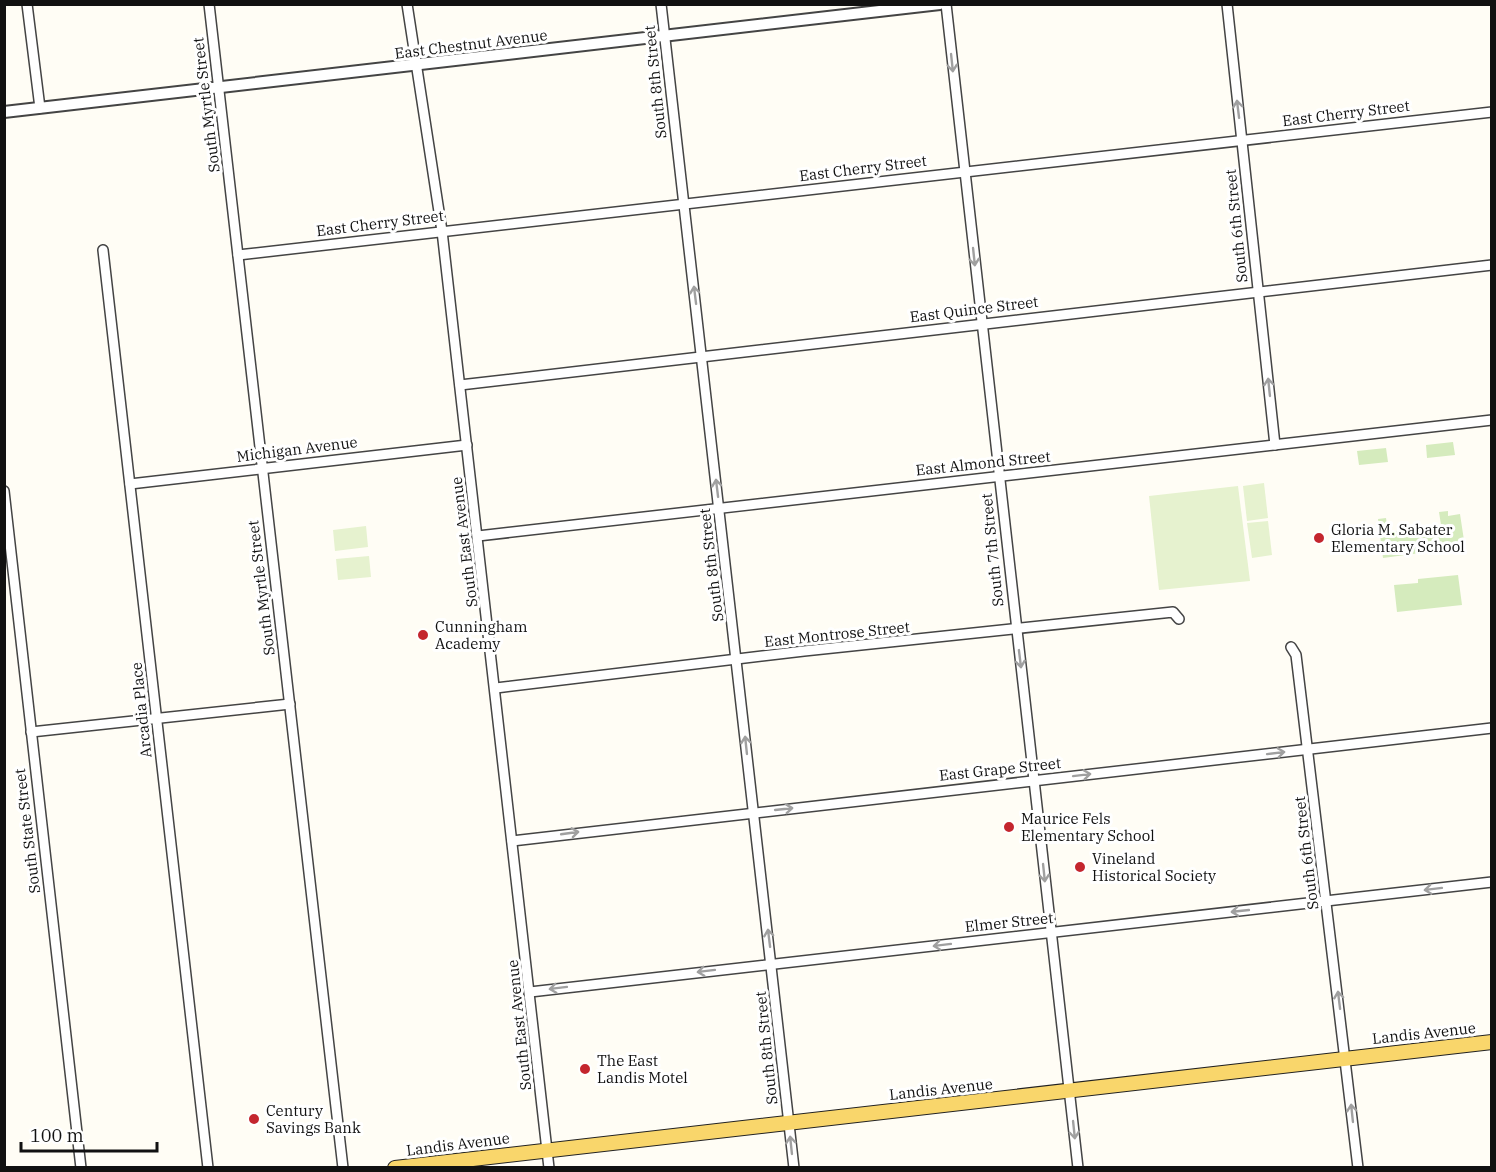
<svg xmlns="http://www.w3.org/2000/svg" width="1496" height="1172" font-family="'IBM Plex Serif',serif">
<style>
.green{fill:#d5ebbd}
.pitch{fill:#e6f2cf}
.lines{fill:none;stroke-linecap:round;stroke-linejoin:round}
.minor-casing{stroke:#444;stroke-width:12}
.tertiary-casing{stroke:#444;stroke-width:14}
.primary-casing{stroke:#222;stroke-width:16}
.minor{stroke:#fff;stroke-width:9}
.tertiary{stroke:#fff;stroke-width:10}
.primary{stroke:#f9d66b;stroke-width:14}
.oneway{stroke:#a0a0a0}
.poi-dot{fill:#c4262e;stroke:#fff;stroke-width:2}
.labels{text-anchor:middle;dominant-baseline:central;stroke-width:6;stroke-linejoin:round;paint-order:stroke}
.street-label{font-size:15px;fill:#111;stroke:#fff}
.poi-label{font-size:15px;fill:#111;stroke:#fff;text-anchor:start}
</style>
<rect width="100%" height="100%" fill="#fffdf5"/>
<g class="green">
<path d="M 1453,442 L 1455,455 L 1427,458 L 1426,445 Z"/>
<path d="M 1386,448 L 1388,462 L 1359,465 L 1357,451 Z"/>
<path d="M 1448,511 L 1448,516 L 1460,514 L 1465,547 L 1383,558 L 1378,519 L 1386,518 L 1388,532 L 1441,525 L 1439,512 Z"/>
<path d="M 1458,575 L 1462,605 L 1397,612 L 1394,585 L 1418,583 L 1418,579 Z"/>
</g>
<g class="pitch">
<path d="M 1264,483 L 1268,518 L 1247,521 L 1243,486 Z"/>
<path d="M 1238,486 L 1250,581 L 1159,590 L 1149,496 Z"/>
<path d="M 1268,521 L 1272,555 L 1252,558 L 1247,523 Z"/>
<path d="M 366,526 L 368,547 L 335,551 L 333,530 Z"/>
<path d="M 369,556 L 371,577 L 338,580 L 336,559 Z"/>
</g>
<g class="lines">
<defs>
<g id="minor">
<path d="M 27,4 L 40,108"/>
<path d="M 209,4 L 343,1168"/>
<path d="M 407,4 L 442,231 L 549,1168"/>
<path d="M 661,4 L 794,1168"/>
<path d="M 946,4 L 1078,1168"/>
<path d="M 1227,4 L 1275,445"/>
<path d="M 103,250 L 208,1168"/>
<path d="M 238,255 L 1492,112"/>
<path d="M 460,385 L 1492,265"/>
<path d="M 130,484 L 467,445"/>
<path d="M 4,491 L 81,1168"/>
<path d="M 478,536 L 1492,420"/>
<path d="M 1291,647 L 1296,655 L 1358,1168"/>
<path d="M 496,688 L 804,651 L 1173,612 L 1179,619"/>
<path d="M 31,732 L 290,704"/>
<path d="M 512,841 L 1492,728"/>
<path d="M 530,992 L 1492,882"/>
</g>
<path id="tertiary" d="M 4,112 L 940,4"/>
<path id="primary" d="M 395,1168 L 1492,1042"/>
</defs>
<use href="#minor" class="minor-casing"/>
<use href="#tertiary" class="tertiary-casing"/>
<use href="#primary" class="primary-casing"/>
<use href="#minor" class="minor"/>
<use href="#tertiary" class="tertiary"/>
<use href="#primary" class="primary"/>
</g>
<defs><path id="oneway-shaft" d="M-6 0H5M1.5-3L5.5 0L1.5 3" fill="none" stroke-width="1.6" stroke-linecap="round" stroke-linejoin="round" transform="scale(1.5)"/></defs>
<g class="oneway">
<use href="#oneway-shaft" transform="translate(952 63) rotate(84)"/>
<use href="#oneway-shaft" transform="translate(1238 109) rotate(-97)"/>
<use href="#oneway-shaft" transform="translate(974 257) rotate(84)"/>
<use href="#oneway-shaft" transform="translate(695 295) rotate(-97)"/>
<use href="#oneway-shaft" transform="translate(1269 387) rotate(-96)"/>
<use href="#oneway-shaft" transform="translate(717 488) rotate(-97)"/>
<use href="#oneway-shaft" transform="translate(1020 659) rotate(83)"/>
<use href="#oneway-shaft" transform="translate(746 745) rotate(-96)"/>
<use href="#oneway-shaft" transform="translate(1276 753) rotate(-7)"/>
<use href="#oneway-shaft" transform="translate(1082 775) rotate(-7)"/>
<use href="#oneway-shaft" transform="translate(784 809) rotate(-6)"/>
<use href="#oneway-shaft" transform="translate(570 833) rotate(-8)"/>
<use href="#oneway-shaft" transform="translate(1044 873) rotate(84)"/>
<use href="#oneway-shaft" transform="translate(1433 889) rotate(173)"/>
<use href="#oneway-shaft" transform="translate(1240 911) rotate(174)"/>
<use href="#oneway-shaft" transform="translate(769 938) rotate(-97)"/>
<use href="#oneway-shaft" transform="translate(942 945) rotate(173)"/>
<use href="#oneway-shaft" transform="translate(706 971) rotate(173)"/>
<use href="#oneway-shaft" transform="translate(558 988) rotate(173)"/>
<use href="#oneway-shaft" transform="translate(1339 1000) rotate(-97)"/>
<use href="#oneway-shaft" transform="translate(1352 1113) rotate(-96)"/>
<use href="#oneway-shaft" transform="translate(1074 1130) rotate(84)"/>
<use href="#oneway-shaft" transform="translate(791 1145) rotate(-96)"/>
</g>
<g class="poi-dot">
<circle cx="1319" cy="538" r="6"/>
<circle cx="423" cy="635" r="6"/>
<circle cx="1009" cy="827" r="6"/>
<circle cx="1080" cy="867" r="6"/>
<circle cx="585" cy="1069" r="6"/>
<circle cx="254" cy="1119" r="6"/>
</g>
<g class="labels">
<g class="street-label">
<text transform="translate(471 44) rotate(-7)">East Chestnut Avenue</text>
<text transform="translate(655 82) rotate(-96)">South 8th Street</text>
<text transform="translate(206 105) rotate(-97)">South Myrtle Street</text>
<text transform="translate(1346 113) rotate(-7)">East Cherry Street</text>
<text transform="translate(863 168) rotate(-7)">East Cherry Street</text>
<text transform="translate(380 223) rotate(-7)">East Cherry Street</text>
<text transform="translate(1236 226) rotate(-96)">South 6th Street</text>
<text transform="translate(974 309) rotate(-7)">East Quince Street</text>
<text transform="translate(297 449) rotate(-7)">Michigan Avenue</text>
<text transform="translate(983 463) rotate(-6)">East Almond Street</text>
<text transform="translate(464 542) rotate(-97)">South East Avenue</text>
<text transform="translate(992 550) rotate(-96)">South 7th Street</text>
<text transform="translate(711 565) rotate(-97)">South 8th Street</text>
<text transform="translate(261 588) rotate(-97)">South Myrtle Street</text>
<text transform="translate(837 634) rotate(-6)">East Montrose Street</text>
<text transform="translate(141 710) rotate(-96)">Arcadia Place</text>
<text transform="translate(1000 769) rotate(-6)">East Grape Street</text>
<text transform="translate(27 831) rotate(-97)">South State Street</text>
<text transform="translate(1306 853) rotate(-97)">South 6th Street</text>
<text transform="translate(1009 922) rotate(-6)">Elmer Street</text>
<text transform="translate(519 1025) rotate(-96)">South East Avenue</text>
<text transform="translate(1424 1033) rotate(-6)">Landis Avenue</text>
<text transform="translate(766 1048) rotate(-96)">South 8th Street</text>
<text transform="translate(941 1089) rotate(-6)">Landis Avenue</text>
<text transform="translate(458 1144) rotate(-7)">Landis Avenue</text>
</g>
<g class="poi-label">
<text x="1331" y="529">Gloria M. Sabater<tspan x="1331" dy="17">Elementary School</tspan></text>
<text x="435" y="626">Cunningham<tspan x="435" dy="17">Academy</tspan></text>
<text x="1021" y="818">Maurice Fels<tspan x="1021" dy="17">Elementary School</tspan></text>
<text x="1092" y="858">Vineland<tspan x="1092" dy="17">Historical Society</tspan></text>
<text x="597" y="1060">The East<tspan x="597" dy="17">Landis Motel</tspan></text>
<text x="266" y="1110">Century<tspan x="266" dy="17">Savings Bank</tspan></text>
</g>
</g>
<rect width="1496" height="1172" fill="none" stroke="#111111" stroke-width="12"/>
<path d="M21 1142v9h136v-9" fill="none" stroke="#111111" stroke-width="3"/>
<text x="30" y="1142" font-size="18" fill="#111111" stroke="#ffffff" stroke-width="4.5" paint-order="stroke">100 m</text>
</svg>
